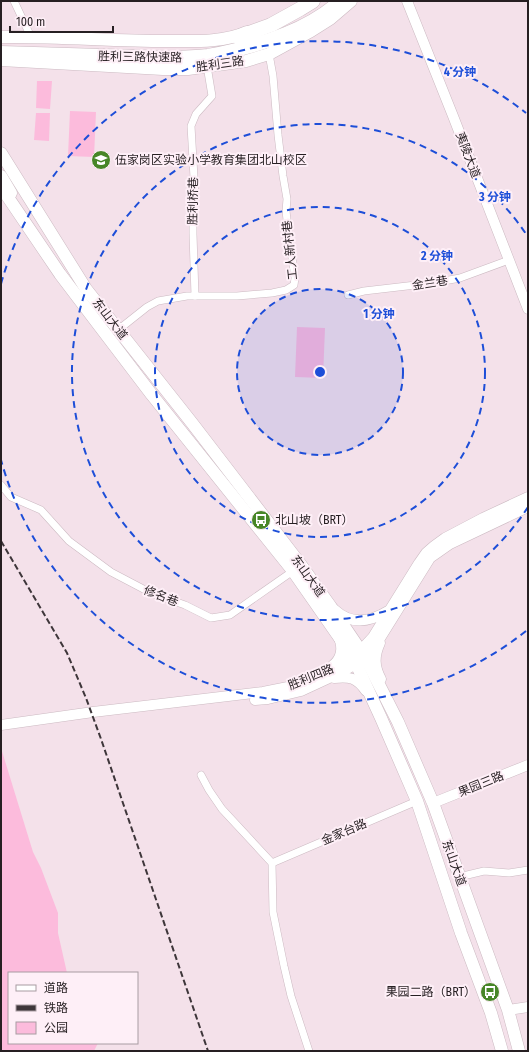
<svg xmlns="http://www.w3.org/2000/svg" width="529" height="1052" font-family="'Fira Sans Condensed','Noto Sans SC',sans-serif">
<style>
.green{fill:#fcbbdc}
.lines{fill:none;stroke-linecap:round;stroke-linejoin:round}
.street-casing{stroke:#ccbac2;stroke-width:8}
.secondary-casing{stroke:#ccbac2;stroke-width:11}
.primary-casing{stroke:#ccbac2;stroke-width:13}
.highway-casing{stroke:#ccbac2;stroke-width:15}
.street{stroke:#fff;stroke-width:7}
.secondary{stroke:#fff;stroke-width:10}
.primary{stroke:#fff;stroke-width:12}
.highway{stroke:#fff;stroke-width:14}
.rail{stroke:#3e363a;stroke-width:2;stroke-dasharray:6 3;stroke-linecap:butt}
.ring{fill:none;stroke:#1d4ed8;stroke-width:2;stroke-dasharray:7 5}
.labels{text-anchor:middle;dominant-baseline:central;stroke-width:4;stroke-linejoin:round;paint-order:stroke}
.street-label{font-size:12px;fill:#261f22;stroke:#feeff7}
.poi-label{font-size:12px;fill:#261f22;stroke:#feeff7;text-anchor:start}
.centre{fill:#1d4ed8;stroke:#feeff7;stroke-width:2}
.ring-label{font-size:12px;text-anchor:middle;font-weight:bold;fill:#1d4ed8;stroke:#feeff7;stroke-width:4;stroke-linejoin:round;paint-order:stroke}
</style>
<rect width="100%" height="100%" fill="#f4e1ea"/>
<g class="green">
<path d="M 37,81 L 52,81 L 50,109 L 36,108 Z"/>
<path d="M 70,111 L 96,112 L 94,157 L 68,156 Z"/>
<path d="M 36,113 L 50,113 L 49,141 L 34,140 Z"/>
<path d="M 297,327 L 325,328 L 323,378 L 295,377 Z"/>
<path d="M 1,748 L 33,852 L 41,868 L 58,913 L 58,933 L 67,973 L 9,973 L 9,1043 L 98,1043 L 94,1051 L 1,1051 Z"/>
</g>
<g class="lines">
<defs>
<g id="street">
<path d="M 14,1 L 31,37"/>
<path d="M 348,295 L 364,291 L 433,283 L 460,278 L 509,260"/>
<path d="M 195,296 L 193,234 L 193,213 L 195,195 L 191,126 L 196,114 L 212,96 L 207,66"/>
<path d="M 118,330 L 147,307 L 158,301 L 187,296 L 237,296 L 272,293 L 286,290 L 294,285 L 295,278 L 289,237 L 286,211 L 287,199 L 283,176 L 278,135 L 273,76 L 269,54"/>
<path d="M 1,485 L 11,497 L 41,510 L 69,541 L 111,572 L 151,593 L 185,605 L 211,618 L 230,615 L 293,571"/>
<path d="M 201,775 L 209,790 L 222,809 L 272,863 L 273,912 L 284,966 L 291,996 L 309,1051"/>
<path d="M 272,863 L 417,801"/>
<path d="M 459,877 L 484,871 L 509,873 L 528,870"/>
</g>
<g id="secondary">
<path d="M 407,1 L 453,116 L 528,309"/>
<path d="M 335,610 C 351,625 370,622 388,611"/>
<path d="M 380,643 C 374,656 374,666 381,679"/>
<path d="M 332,666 C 341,659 344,650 339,638"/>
<path d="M 334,678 C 350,676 357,678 366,691"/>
<path d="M 255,700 L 268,699 L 301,691 L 342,672 L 356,664 L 365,657 L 377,643 L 430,558 L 450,544 L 528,507"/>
<path d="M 1,725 L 93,712 L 263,692 L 298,685 L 339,666 L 360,651 L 373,637 L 419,563 L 426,553 L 434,546 L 445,538 L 483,518 L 528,497"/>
<path d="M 433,803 L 528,765"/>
<path d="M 508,1010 L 528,1007"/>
</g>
<g id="primary">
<path d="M 1,37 C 56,36 111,41 166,41 C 191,41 223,43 247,32"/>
<path d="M 1,60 L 163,69 L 188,69 L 246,61 L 269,54 L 311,31 L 330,19 L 351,1"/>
<path d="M 1,153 L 86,289 L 192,423 L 301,565 L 331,607 L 365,657 L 398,722 L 433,803 L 508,1010 L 519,1051"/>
<path d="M 1,176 L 11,193"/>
<path d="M 1,187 L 60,274 L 152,395 L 293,571 L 353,657 L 381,718 L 417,801 L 461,933 L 491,1013 L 502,1051"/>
</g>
<g id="highway">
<path d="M 238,37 L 271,25 L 300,9 L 313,1"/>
<path d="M 1,53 C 46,54 90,56 135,57 C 159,58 184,59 208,56 C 235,51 261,44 286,34 C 306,26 325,15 341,1"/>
</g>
</defs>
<use href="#street" class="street-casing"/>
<use href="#secondary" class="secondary-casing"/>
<use href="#primary" class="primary-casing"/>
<use href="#highway" class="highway-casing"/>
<use href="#street" class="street"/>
<use href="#secondary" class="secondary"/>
<use href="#primary" class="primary"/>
<use href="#highway" class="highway"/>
<path class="rail" d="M 1,541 L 67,653 L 86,698 L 101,739 L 208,1051"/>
</g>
<circle cx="320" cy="372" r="83" fill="#1d4ed8" fill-opacity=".12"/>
<g class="ring">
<circle cx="320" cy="372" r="83"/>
<circle cx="320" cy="372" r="165"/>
<path d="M528 507A248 248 0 1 1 528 237"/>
<path d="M526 631A331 331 0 0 1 1 460M1 284A331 331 0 0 1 526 113"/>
</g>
<defs>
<symbol id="school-disc" viewBox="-11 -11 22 22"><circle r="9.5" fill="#478627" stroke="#feeff7"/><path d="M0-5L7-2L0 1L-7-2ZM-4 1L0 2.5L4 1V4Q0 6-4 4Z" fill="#fff"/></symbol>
<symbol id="bus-disc" viewBox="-11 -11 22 22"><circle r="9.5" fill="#478627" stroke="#feeff7"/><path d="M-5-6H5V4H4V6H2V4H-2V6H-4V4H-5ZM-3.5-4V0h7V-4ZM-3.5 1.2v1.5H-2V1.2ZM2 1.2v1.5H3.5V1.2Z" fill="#fff"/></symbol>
</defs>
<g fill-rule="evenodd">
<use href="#school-disc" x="90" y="149" width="22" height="22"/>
<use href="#bus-disc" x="250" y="509" width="22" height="22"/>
<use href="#bus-disc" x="479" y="981" width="22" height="22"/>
</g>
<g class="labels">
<g class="street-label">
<text transform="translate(140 57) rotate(1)">胜利三路快速路</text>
<text transform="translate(220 64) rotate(-8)">胜利三路</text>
<text transform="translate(468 155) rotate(69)">夷陵大道</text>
<text transform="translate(193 201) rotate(-89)">胜利桥巷</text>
<text transform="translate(290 250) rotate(-96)">工人新村巷</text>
<text transform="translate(430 283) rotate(-9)">金兰巷</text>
<text transform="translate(110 319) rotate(52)">东山大道</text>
<text transform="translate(308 576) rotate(54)">东山大道</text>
<text transform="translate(161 596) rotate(21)">修名巷</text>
<text transform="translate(311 677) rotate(-22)">胜利四路</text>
<text transform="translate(481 784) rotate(-22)">果园三路</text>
<text transform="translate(344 832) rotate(-23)">金家台路</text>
<text transform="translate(454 863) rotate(70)">东山大道</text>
</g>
<g class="poi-label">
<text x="115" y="160">伍家岗区实验小学教育集团北山校区</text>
<text x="275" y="520">北山坡（BRT）</text>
<text x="476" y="992" text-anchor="end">果园二路（BRT）</text>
</g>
</g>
<circle cx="320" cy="372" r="6" class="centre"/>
<g class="ring-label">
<text x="460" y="76">4 分钟</text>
<text x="495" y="201">3 分钟</text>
<text x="437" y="260">2 分钟</text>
<text x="379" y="318">1 分钟</text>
</g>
<rect width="529" height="1052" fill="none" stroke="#261f22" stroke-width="4"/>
<rect x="8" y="972" width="130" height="72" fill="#feeff7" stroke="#a89ca2"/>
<rect x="16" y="985" width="20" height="6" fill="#ffffff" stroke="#a89ca2"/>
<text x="44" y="992" font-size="12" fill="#261f22">道路</text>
<rect x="16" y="1005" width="20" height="6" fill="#3e363a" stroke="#a89ca2"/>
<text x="44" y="1012" font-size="12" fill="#261f22">铁路</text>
<rect x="16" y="1022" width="20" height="12" fill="#fcbbdc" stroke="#a89ca2"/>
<text x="44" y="1032" font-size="12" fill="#261f22">公园</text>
<path d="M10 26v6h103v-6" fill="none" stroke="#261f22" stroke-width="2"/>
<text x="16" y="26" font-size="12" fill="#261f22" stroke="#feeff7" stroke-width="3" paint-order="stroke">100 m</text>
</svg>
